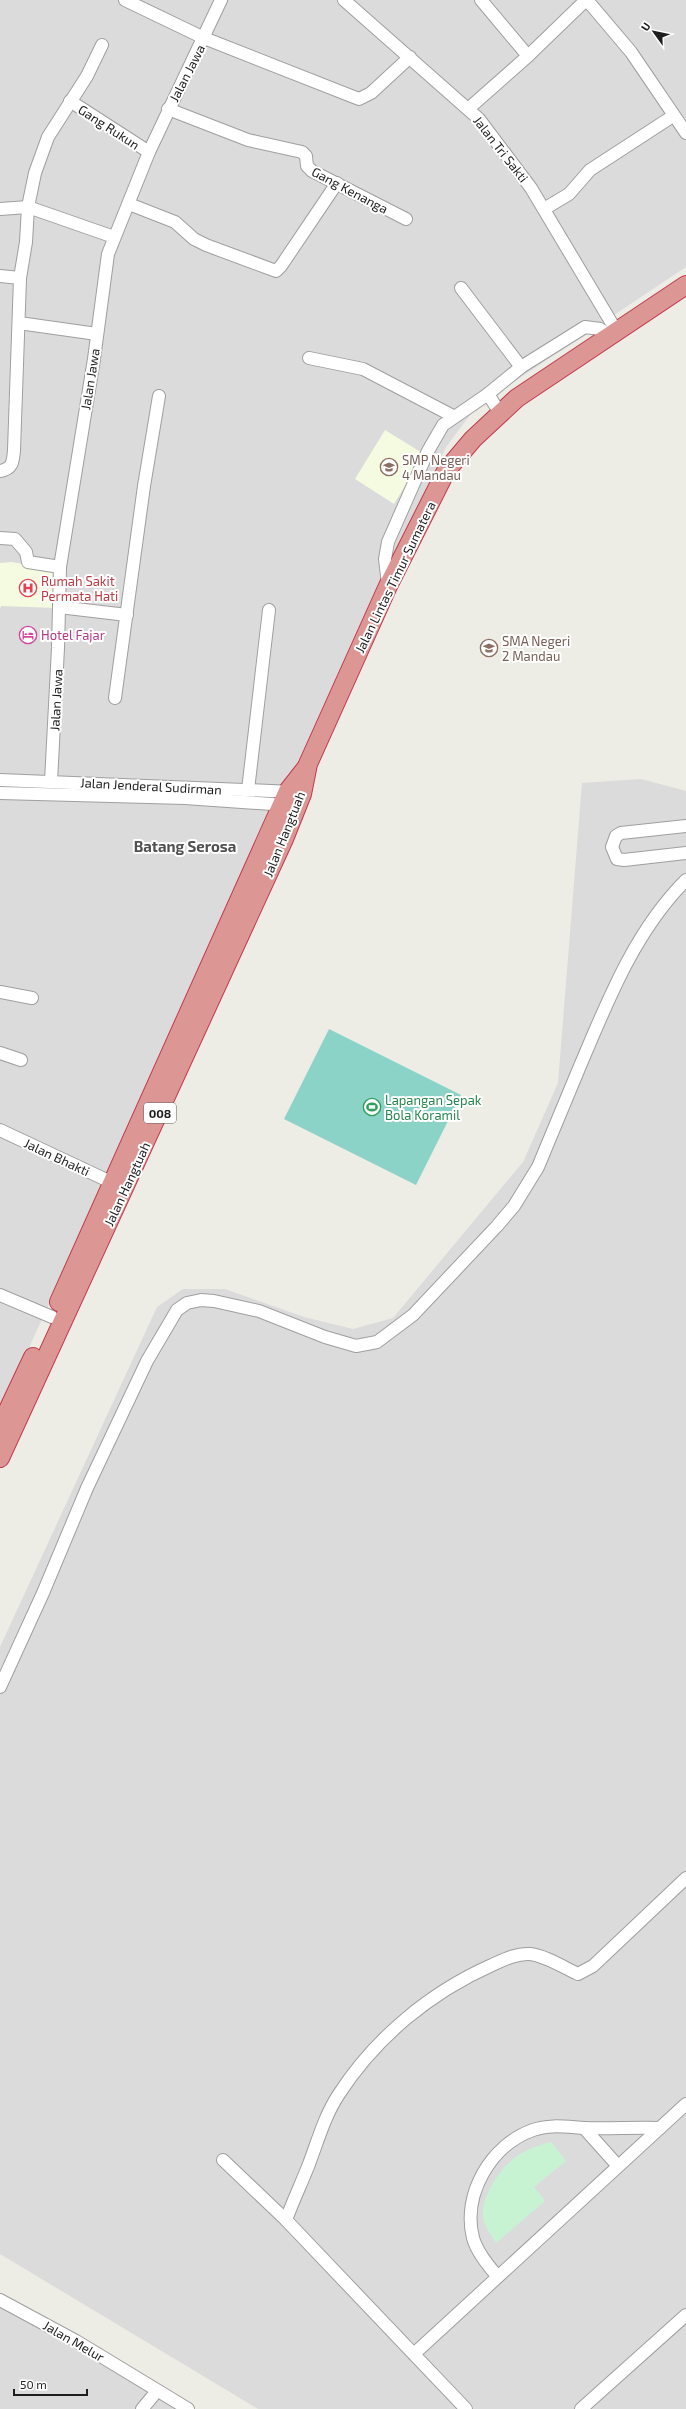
<svg xmlns="http://www.w3.org/2000/svg" width="686" height="2409" font-family="'Exo 2',sans-serif">
<style>
.residential{fill:#dbdbdb}
.education{fill:#f5fbe0}
.park{fill:#c7f3d3}
.pitch{fill:#8cd3c7}
.lines{fill:none;stroke-linecap:round;stroke-linejoin:round}
.minor-casing{stroke:#9f9f9f;stroke-width:14}
.highway-casing{stroke:#c4394b;stroke-width:20}
.minor{stroke:#fff;stroke-width:12}
.highway{stroke:#dc9795;stroke-width:18}
.labels{text-anchor:middle;dominant-baseline:central;stroke-width:4;stroke-linejoin:round;paint-order:stroke}
.shield{fill:#fff;stroke:#626262;stroke-width:1}
.shield-label{font-size:12px;font-weight:bold;fill:#1e1e1e}
.street-label{font-size:13px;fill:#1e1e1e;stroke:#fff}
.education-label{font-size:13px;fill:#785e54;stroke:#fff;text-anchor:start}
.health-label{font-size:13px;fill:#be3a42;stroke:#fff;text-anchor:start}
.hotel-label{font-size:13px;fill:#b23c85;stroke:#fff;text-anchor:start}
.leisure-label{font-size:13px;fill:#27864d;stroke:#fff;text-anchor:start}
.quarter-label{font-size:15px;font-weight:bold;fill:#515151;stroke:#fff}
</style>
<rect width="100%" height="100%" fill="#edece5"/>
<g class="residential">
<path d="M 0,0 L 686,0 L 686,267 L 476,407 L 446,447 L 0,1410 Z"/>
<path d="M 641,779 L 686,791 L 686,2409 L 258,2409 L 0,2254 L 0,1647 L 157,1307 L 183,1289 L 225,1289 L 304,1317 L 353,1329 L 393,1318 L 523,1162 L 558,1083 L 582,783 Z"/>
<path d="M 0,2300 L 186,2409 L 0,2409 Z"/>
</g>
<g class="education">
<path d="M 385,430 L 424,454 L 394,504 L 355,479 Z"/>
<path d="M 11,562 L 57,569 L 56,608 L 1,606 L 0,609 L 0,563 Z"/>
</g>
<path class="park" d="M 551,2142 L 566,2161 L 534,2187 L 545,2201 L 496,2243 C 491,2234 483,2226 483,2215 C 481,2197 502,2165 517,2156 C 528,2149 538,2145 551,2142 Z"/>
<path class="pitch" d="M 329,1029 L 461,1095 L 416,1185 L 284,1119 Z"/>
<g class="lines">
<defs>
<g id="minor">
<path d="M 125,0 L 204,38 L 359,99 L 371,93 L 410,57"/>
<path d="M 344,0 L 479,119 L 531,188 L 617,332"/>
<path d="M 481,0 L 528,56"/>
<path d="M 587,0 L 631,52 L 686,133"/>
<path d="M 70,101 L 149,152"/>
<path d="M 168,109 L 248,140 L 302,152 L 306,156 L 307,166 L 312,171 L 406,219"/>
<path d="M 468,109 L 528,56 L 586,0"/>
<path d="M 129,204 L 175,222 L 194,239 L 206,245 L 276,271 L 281,266 L 337,183"/>
<path d="M 0,209 L 28,207 L 114,237"/>
<path d="M 544,209 L 569,194 L 590,170 L 673,116"/>
<path d="M 0,276 L 20,278"/>
<path d="M 461,288 L 521,367"/>
<path d="M 19,323 L 97,334"/>
<path d="M 309,358 L 363,369 L 453,416"/>
<path d="M 488,394 L 521,367 L 585,327 L 600,329 L 610,336"/>
<path d="M 0,471 C 13,469 13,461 14,450 L 20,278 L 26,242 L 28,207 L 35,173 L 48,137 L 87,76 L 102,45"/>
<path d="M 0,538 L 15,539 L 26,552 L 28,562 L 60,567"/>
<path d="M 388,584 L 385,559 L 388,542 L 428,451 L 443,425 L 488,394 L 500,413"/>
<path d="M 59,607 L 127,615"/>
<path d="M 115,698 L 144,486 L 159,396"/>
<path d="M 0,780 L 294,792"/>
<path d="M 51,781 L 58,648 L 60,567 L 94,359 L 108,254 L 149,152 L 221,0"/>
<path d="M 248,790 L 269,610"/>
<path d="M 0,793 L 185,798 L 287,805"/>
<path d="M 686,826 L 621,833 L 616,836 L 612,847 L 617,859 L 624,860 L 686,853"/>
<path d="M 0,992 L 32,998"/>
<path d="M 0,1053 L 21,1060"/>
<path d="M 0,1130 L 113,1183"/>
<path d="M 0,1295 L 52,1317"/>
<path d="M 0,1687 L 43,1593 L 87,1488 L 147,1361 L 177,1310 L 187,1303 L 201,1300 L 214,1301 L 259,1311 L 325,1337 L 356,1346 L 377,1342 L 413,1315 L 497,1226 L 514,1206 L 538,1167 C 552,1133 566,1099 580,1066 C 608,1000 635,931 686,880"/>
<path d="M 584,2128 L 618,2166"/>
<path d="M 223,2160 L 286,2220 L 466,2409"/>
<path d="M 286,2220 C 293,2201 302,2182 309,2164 C 318,2140 325,2115 339,2094 C 376,2037 431,1992 492,1965 C 503,1960 517,1953 530,1954 C 546,1956 563,1967 578,1974 L 593,1966 L 686,1878"/>
<path d="M 497,2276 C 488,2265 477,2252 473,2238 C 462,2194 491,2145 533,2130 C 549,2124 567,2127 584,2128 C 609,2129 635,2127 660,2128"/>
<path d="M 0,2300 L 76,2341 L 188,2409"/>
<path d="M 415,2353 L 686,2104"/>
<path d="M 142,2409 L 157,2391"/>
<path d="M 581,2409 L 686,2315"/>
</g>
<g id="highway">
<path d="M 59,1302 L 288,791 L 306,768"/>
<path d="M 0,1427 L 33,1357"/>
<path d="M 0,1458 L 284,839 L 302,794 L 308,764 L 388,586 L 446,471 L 473,439 L 517,398 L 686,285"/>
</g>
</defs>
<use href="#minor" class="minor-casing"/>
<use href="#highway" class="highway-casing"/>
<use href="#minor" class="minor"/>
<use href="#highway" class="highway"/>
</g>
<defs>
<symbol id="school-ring" viewBox="-11 -11 22 22"><circle r="9.5" fill="#fff" stroke="#8d6e63" stroke-width="1.5"/><path d="M0-5L7-2L0 1L-7-2ZM-4 1L0 2.5L4 1V4Q0 6-4 4Z" fill="#8d6e63"/></symbol>
<symbol id="hospital-ring" viewBox="-11 -11 22 22"><circle r="9.5" fill="#fff" stroke="#e0444e" stroke-width="1.5"/><path d="M-5-5h3v3.5h4V-5h3V5h-3V1.5h-4V5h-3Z" fill="#e0444e"/></symbol>
<symbol id="hotel-ring" viewBox="-11 -11 22 22"><circle r="9.5" fill="#fff" stroke="#d1479c" stroke-width="1.5"/><path d="M-6-4.5h1.5V1H6V5H4.5V3h-9V5H-6ZM-4 0a1.8 1.8 0 1 1 3.6 0ZM.5 0V-2.5h3Q6-2.5 6 0Z" fill="#d1479c"/></symbol>
<symbol id="stadium-ring" viewBox="-11 -11 22 22"><circle r="9.5" fill="#fff" stroke="#2e9e5b" stroke-width="1.5"/><path d="M0-5a6.5 5 0 1 0 0 10a6.5 5 0 1 0 0-10ZM-3.5-1.8h7v3.6h-7Z" fill="#2e9e5b"/></symbol>
</defs>
<g fill-rule="evenodd">
<use href="#school-ring" x="379" y="457" width="20" height="20"/>
<use href="#hospital-ring" x="18" y="578" width="20" height="20"/>
<use href="#hotel-ring" x="18" y="625" width="20" height="20"/>
<use href="#school-ring" x="479" y="638" width="20" height="20"/>
<use href="#stadium-ring" x="362" y="1097" width="20" height="20"/>
</g>
<g class="labels">
<rect class="shield" x="144" y="1103" width="32" height="20" rx="3"/>
<g class="shield-label">
<text x="160" y="1113">008</text>
</g>
<g class="street-label">
<text transform="translate(187 73) rotate(-63)">Jalan Jawa</text>
<text transform="translate(109 127) rotate(33)">Gang Rukun</text>
<text transform="translate(501 149) rotate(52)">Jalan Tri Sakti</text>
<text transform="translate(350 190) rotate(28)">Gang Kenanga</text>
<text transform="translate(90 379) rotate(-81)">Jalan Jawa</text>
<text transform="translate(395 577) rotate(-64)">Jalan Lintas Timur Sumatera</text>
<text transform="translate(56 700) rotate(-87)">Jalan Jawa</text>
<text transform="translate(151 786) rotate(3)">Jalan Jenderal Sudirman</text>
<text transform="translate(284 834) rotate(-68)">Jalan Hangtuah</text>
<text transform="translate(57 1157) rotate(25)">Jalan Bhakti</text>
<text transform="translate(127 1184) rotate(-65)">Jalan Hangtuah</text>
<text transform="translate(74 2341) rotate(30)">Jalan Melur</text>
</g>
<g class="education-label">
<text x="402" y="460">SMP Negeri<tspan x="402" dy="15">4 Mandau</tspan></text>
<text x="502" y="641">SMA Negeri<tspan x="502" dy="15">2 Mandau</tspan></text>
</g>
<g class="health-label">
<text x="41" y="581">Rumah Sakit<tspan x="41" dy="15">Permata Hati</tspan></text>
</g>
<g class="hotel-label">
<text x="41" y="635">Hotel Fajar</text>
</g>
<g class="leisure-label">
<text x="385" y="1100">Lapangan Sepak<tspan x="385" dy="15">Bola Koramil</tspan></text>
</g>
<g class="quarter-label">
<text x="185" y="846">Batang Serosa</text>
</g>
</g>
<g transform="translate(654 32) rotate(303)" stroke="#ffffff" stroke-width="3" paint-order="stroke">
<path d="M0-3L7 15L0 10L-7 15Z" fill="#1e1e1e"/>
<text y="-6" font-size="11" font-weight="bold" text-anchor="middle" fill="#1e1e1e">U</text>
</g>
<path d="M14 2389v6h73v-6" fill="none" stroke="#1e1e1e" stroke-width="2"/>
<text x="20" y="2389" font-size="12" fill="#1e1e1e" stroke="#ffffff" stroke-width="3" paint-order="stroke">50 m</text>
</svg>
